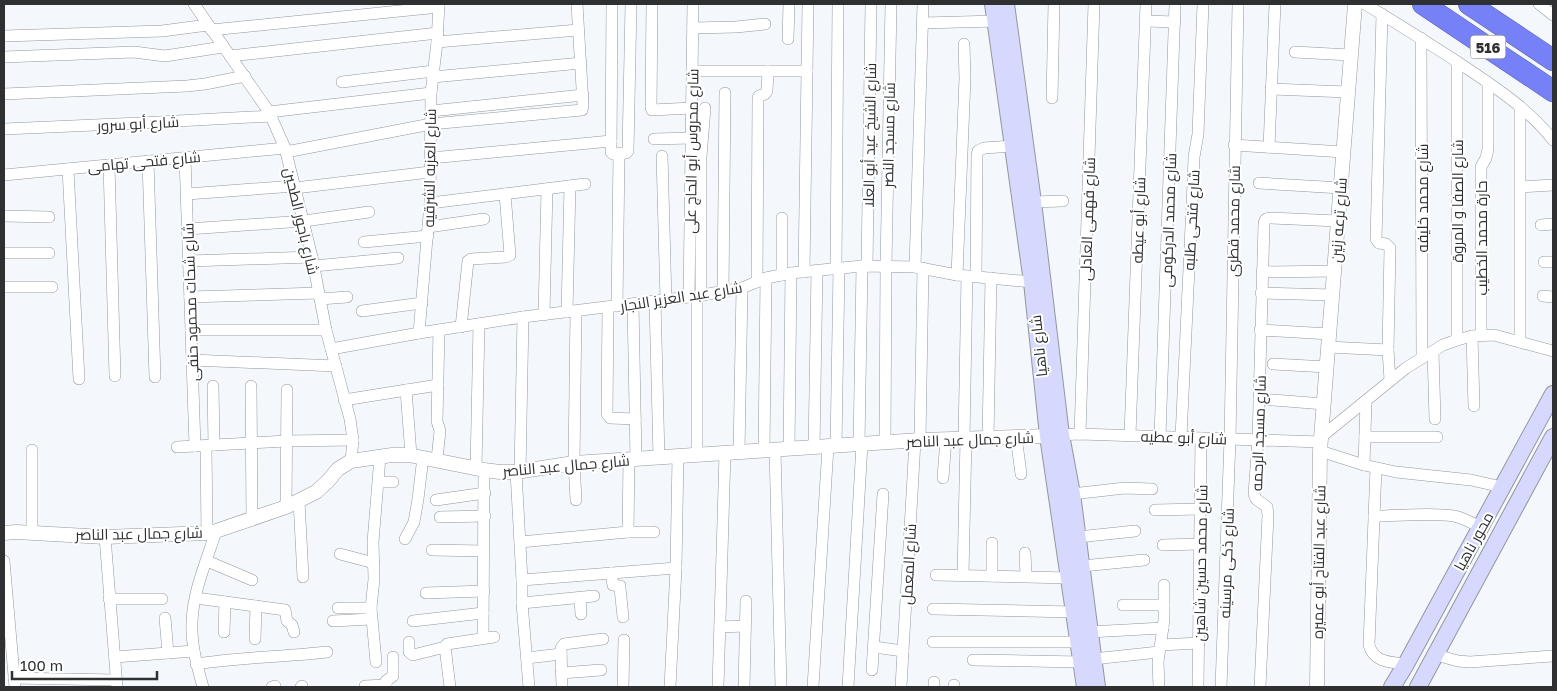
<svg xmlns="http://www.w3.org/2000/svg" width="1557" height="691" font-family="'Golos Text',Cairo,sans-serif">
<style>
.lines{fill:none;stroke-linecap:round;stroke-linejoin:round}
.minor-casing{stroke:#93979b;stroke-width:12}
.tertiary-casing{stroke:#93979b;stroke-width:15}
.secondary-casing{stroke:#93979b;stroke-width:18}
.motorway-casing{stroke:#5d65b2;stroke-width:22}
.minor{stroke:#fff;stroke-width:11}
.tertiary{stroke:#fff;stroke-width:14}
.secondary{stroke:#d6d9fd;stroke-width:16}
.motorway{stroke:#7681f7;stroke-width:21}
.labels{text-anchor:middle;dominant-baseline:central;stroke-width:4;stroke-linejoin:round;paint-order:stroke}
.shield{fill:#fff;stroke:#6d6e6f;stroke-width:1}
.shield-label{font-size:14px;font-weight:bold;fill:#2e3031}
.street-label{font-size:15px;fill:#2e3031;stroke:#fff}
</style>
<rect width="100%" height="100%" fill="#f4f8fc"/>
<g class="lines">
<defs>
<g id="minor">
<path d="M 194,4 L 269,112 L 285,148 L 312,257 L 326,330 L 350,419 L 353,440 L 351,461"/>
<path d="M 612,4 L 611,152 L 613,154 L 626,153 L 628,151 L 631,4"/>
<path d="M 652,4 L 651,108 L 652,110 L 692,108"/>
<path d="M 1365,4 C 1401,26 1437,48 1471,71 C 1501,91 1531,112 1553,140"/>
<path d="M 1539,4 L 1553,15"/>
<path d="M 1382,14 L 1376,239 L 1379,243 L 1386,244 L 1390,248 L 1388,350 L 1390,380"/>
<path d="M 1146,21 L 1175,22"/>
<path d="M 923,23 L 996,21"/>
<path d="M 693,28 L 736,27 L 765,24"/>
<path d="M 211,30 L 439,7"/>
<path d="M 4,36 L 162,31 L 208,25"/>
<path d="M 1421,38 L 1422,357"/>
<path d="M 788,39 L 789,4"/>
<path d="M 437,42 L 578,30"/>
<path d="M 1295,52 L 1350,55"/>
<path d="M 230,56 L 438,33"/>
<path d="M 4,57 L 134,52 L 165,56 L 223,47"/>
<path d="M 692,71 L 807,71"/>
<path d="M 433,77 L 581,63"/>
<path d="M 342,82 L 434,71"/>
<path d="M 1271,89 L 1348,92"/>
<path d="M 4,94 L 187,86 L 205,84 L 245,76"/>
<path d="M 1052,98 L 1054,4"/>
<path d="M 431,111 L 583,95"/>
<path d="M 269,112 L 431,93"/>
<path d="M 4,129 L 140,123 L 272,116"/>
<path d="M 654,139 L 691,138"/>
<path d="M 1234,145 L 1343,152"/>
<path d="M 1269,147 L 1275,4"/>
<path d="M 286,152 L 431,124 L 582,110 L 583,105 L 577,4"/>
<path d="M 662,156 L 666,300"/>
<path d="M 185,158 L 195,446"/>
<path d="M 431,158 L 611,141"/>
<path d="M 148,161 L 155,377"/>
<path d="M 109,165 L 115,376"/>
<path d="M 68,169 L 79,379"/>
<path d="M 4,175 L 285,148"/>
<path d="M 1259,183 L 1341,188"/>
<path d="M 1521,187 L 1553,185"/>
<path d="M 295,188 L 430,172"/>
<path d="M 187,194 L 295,186"/>
<path d="M 1033,202 L 1063,201"/>
<path d="M 430,203 L 585,184"/>
<path d="M 4,216 L 49,217"/>
<path d="M 1541,225 L 1553,224"/>
<path d="M 428,227 L 484,219"/>
<path d="M 188,229 L 304,221 L 369,212"/>
<path d="M 364,242 L 428,236"/>
<path d="M 4,253 L 49,253"/>
<path d="M 189,261 L 312,257"/>
<path d="M 1544,262 L 1553,262"/>
<path d="M 314,266 L 398,258"/>
<path d="M 867,266 L 871,4"/>
<path d="M 915,267 L 923,4"/>
<path d="M 836,269 L 838,4"/>
<path d="M 804,272 L 808,4"/>
<path d="M 1262,272 L 1335,271"/>
<path d="M 782,275 L 782,218"/>
<path d="M 957,275 L 965,78 L 964,44"/>
<path d="M 976,276 L 977,155 L 978,151 L 984,148 L 1013,146"/>
<path d="M 757,282 L 758,98 L 759,96 L 765,94 L 767,91 L 768,71"/>
<path d="M 4,287 L 52,287"/>
<path d="M 723,292 L 725,93"/>
<path d="M 1261,293 L 1333,295"/>
<path d="M 701,296 L 701,156 L 705,108"/>
<path d="M 1543,296 L 1553,297"/>
<path d="M 190,297 L 319,293"/>
<path d="M 689,297 L 693,4"/>
<path d="M 320,299 L 347,297"/>
<path d="M 655,301 L 659,458"/>
<path d="M 633,304 L 636,459"/>
<path d="M 617,306 L 619,154"/>
<path d="M 608,307 L 607,414 L 610,418 L 635,419"/>
<path d="M 362,311 L 422,303"/>
<path d="M 576,311 L 574,463 L 576,500"/>
<path d="M 567,312 L 570,186"/>
<path d="M 544,315 L 547,189"/>
<path d="M 461,327 L 468,261 L 471,259 L 506,257 L 510,255 L 505,194"/>
<path d="M 191,330 L 326,330"/>
<path d="M 1260,330 L 1330,334"/>
<path d="M 419,333 L 430,203 L 431,93 L 437,42 L 439,4"/>
<path d="M 1481,335 L 1481,167 L 1486,158 L 1488,149 L 1488,83"/>
<path d="M 1472,336 L 1474,406"/>
<path d="M 1457,340 L 1457,62"/>
<path d="M 1520,342 L 1520,107"/>
<path d="M 1329,347 L 1388,350"/>
<path d="M 331,349 L 419,333 L 523,317 L 697,296 L 742,288 L 766,278 L 791,273 L 862,266 L 915,267 L 957,275 L 1032,282"/>
<path d="M 1433,352 L 1435,419"/>
<path d="M 192,360 L 336,366"/>
<path d="M 1273,364 L 1327,367"/>
<path d="M 213,386 L 214,445"/>
<path d="M 251,386 L 252,520"/>
<path d="M 406,390 L 411,455"/>
<path d="M 1259,399 L 1324,404"/>
<path d="M 344,400 L 438,385"/>
<path d="M 1080,434 L 1094,4"/>
<path d="M 1055,435 L 1080,434 L 1321,442"/>
<path d="M 1130,435 L 1146,4"/>
<path d="M 1016,436 L 1021,474"/>
<path d="M 1160,436 L 1175,4"/>
<path d="M 1181,437 L 1193,184 L 1194,157 L 1198,134 L 1203,4"/>
<path d="M 1321,437 L 1406,368 L 1443,345 L 1457,340 L 1472,336 L 1494,335 L 1553,351"/>
<path d="M 1365,437 L 1437,437"/>
<path d="M 988,438 L 991,278"/>
<path d="M 964,439 L 967,276"/>
<path d="M 920,440 L 923,268"/>
<path d="M 885,443 L 886,266 L 891,4"/>
<path d="M 859,445 L 862,266"/>
<path d="M 206,446 L 207,533"/>
<path d="M 836,446 L 839,269"/>
<path d="M 177,447 L 287,441 L 353,440"/>
<path d="M 814,448 L 817,271"/>
<path d="M 789,449 L 791,273"/>
<path d="M 775,450 L 781,687"/>
<path d="M 764,451 L 766,278"/>
<path d="M 1320,451 L 1364,465 L 1396,472 L 1471,480 L 1502,487"/>
<path d="M 739,453 L 742,288"/>
<path d="M 697,455 L 697,296"/>
<path d="M 437,459 L 440,431 L 437,421 L 439,330"/>
<path d="M 1364,465 L 1366,401"/>
<path d="M 476,468 L 479,324"/>
<path d="M 1376,468 L 1369,645 C 1374,663 1391,662 1406,664"/>
<path d="M 516,472 L 522,580 L 522,603 L 529,687"/>
<path d="M 520,472 L 523,317"/>
<path d="M 943,478 L 946,439"/>
<path d="M 379,482 L 393,482"/>
<path d="M 1072,494 L 1125,488 L 1152,489"/>
<path d="M 436,500 L 485,493"/>
<path d="M 299,501 L 303,577"/>
<path d="M 286,507 L 287,390"/>
<path d="M 1155,510 L 1200,509"/>
<path d="M 1374,516 C 1398,516 1431,512 1454,516 C 1464,518 1472,523 1480,527"/>
<path d="M 440,517 L 485,516"/>
<path d="M 32,532 L 32,450"/>
<path d="M 628,532 L 629,460"/>
<path d="M 105,537 L 117,687"/>
<path d="M 1078,537 L 1135,531"/>
<path d="M 405,539 L 414,522 L 418,499 L 423,457"/>
<path d="M 520,542 L 628,532 L 654,532"/>
<path d="M 1163,545 L 1200,544"/>
<path d="M 432,550 L 483,551"/>
<path d="M 1025,553 L 1026,576"/>
<path d="M 340,554 L 374,563"/>
<path d="M 4,561 L 15,687"/>
<path d="M 207,561 L 252,580"/>
<path d="M 1082,566 L 1144,560"/>
<path d="M 611,573 L 613,585 L 620,586 L 620,588 L 623,617"/>
<path d="M 936,575 L 1069,578"/>
<path d="M 963,575 L 966,439"/>
<path d="M 992,576 L 992,543"/>
<path d="M 522,580 L 676,568"/>
<path d="M 426,593 L 484,591"/>
<path d="M 196,598 L 285,610 L 287,621 L 292,625 L 294,632"/>
<path d="M 580,598 L 581,614"/>
<path d="M 109,599 L 162,599"/>
<path d="M 522,603 L 594,596"/>
<path d="M 1123,605 L 1164,605"/>
<path d="M 338,608 L 371,608"/>
<path d="M 933,609 L 1074,612"/>
<path d="M 165,618 L 168,653"/>
<path d="M 333,621 L 371,619"/>
<path d="M 413,621 L 483,613"/>
<path d="M 720,627 L 745,626"/>
<path d="M 224,632 L 225,602"/>
<path d="M 1089,632 L 1163,628"/>
<path d="M 483,638 L 484,470"/>
<path d="M 255,639 L 256,606"/>
<path d="M 409,642 L 409,652 L 413,655 L 445,647"/>
<path d="M 933,642 L 1078,642"/>
<path d="M 1160,645 L 1199,643"/>
<path d="M 874,647 L 903,651"/>
<path d="M 1436,655 L 1458,661 L 1470,662 L 1553,656"/>
<path d="M 115,657 L 194,651"/>
<path d="M 527,658 L 561,654"/>
<path d="M 1093,659 L 1159,652"/>
<path d="M 973,660 L 1081,662"/>
<path d="M 376,662 L 371,608 L 374,579 L 373,542 L 380,457"/>
<path d="M 196,664 C 240,657 284,657 327,652"/>
<path d="M 872,670 L 883,494"/>
<path d="M 561,673 L 601,670"/>
<path d="M 14,678 L 116,680"/>
<path d="M 365,686 L 386,685"/>
<path d="M 203,687 C 197,666 191,645 192,622 C 193,591 207,560 216,531"/>
<path d="M 272,687 L 275,686"/>
<path d="M 301,687 L 302,686"/>
<path d="M 386,687 L 386,681 L 393,676 L 393,657"/>
<path d="M 450,687 L 445,647 L 447,644 L 494,637"/>
<path d="M 562,687 L 561,648 L 564,644 L 603,639"/>
<path d="M 623,687 L 624,640"/>
<path d="M 670,687 L 676,568 L 678,456"/>
<path d="M 718,687 L 725,453"/>
<path d="M 744,687 L 746,601"/>
<path d="M 813,687 L 828,447"/>
<path d="M 848,687 L 862,444"/>
<path d="M 901,687 L 915,441"/>
<path d="M 934,687 L 934,682"/>
<path d="M 954,687 L 954,685"/>
<path d="M 1159,687 L 1158,662 L 1164,620 L 1164,585"/>
<path d="M 1198,687 L 1201,438"/>
<path d="M 1221,687 L 1230,439 L 1238,4"/>
<path d="M 1260,687 L 1268,515 L 1267,507 L 1256,499 L 1254,494 L 1258,440 L 1264,224 C 1265,219 1266,218 1271,218 L 1338,221"/>
</g>
<g id="tertiary">
<path d="M 4,533 L 16,532 L 105,537 L 207,533 L 216,531 L 286,507 L 316,492 L 328,481 L 338,469 L 351,461 L 392,455 L 409,455 L 484,470 L 500,472 L 516,472 L 574,463 L 920,440 L 1048,436"/>
<path d="M 1317,687 L 1320,451 L 1355,4"/>
</g>
<g id="secondary">
<path d="M 993,4 L 1032,282 L 1048,436 L 1085,687"/>
<path d="M 1006,4 L 1033,202 L 1061,435 L 1072,494 L 1097,687"/>
<path d="M 1392,687 L 1406,664 L 1553,394"/>
<path d="M 1418,687 L 1553,437"/>
</g>
<g id="motorway">
<path d="M 1423,4 L 1553,91"/>
<path d="M 1469,4 L 1553,60"/>
</g>
</defs>
<use href="#minor" class="minor-casing"/>
<use href="#tertiary" class="tertiary-casing"/>
<use href="#secondary" class="secondary-casing"/>
<use href="#motorway" class="motorway-casing"/>
<use href="#minor" class="minor"/>
<use href="#tertiary" class="tertiary"/>
<use href="#secondary" class="secondary"/>
<use href="#motorway" class="motorway"/>
</g>
<g class="labels">
<rect class="shield" x="1470.5" y="35.5" width="35" height="23" rx="4"/>
<g class="shield-label">
<text x="1488" y="47">516</text>
</g>
<g class="street-label">
<text transform="translate(138 123) rotate(-3)">شارع أبو سرور</text>
<text transform="translate(869 135) rotate(-89)">شارع الشيخ عيد أبو العلا</text>
<text transform="translate(888 135) rotate(-89)">شارع مسجد النصر</text>
<text transform="translate(691 151) rotate(-89)">شارع محروس أبو الحاج على</text>
<text transform="translate(144 161) rotate(-5)">شارع فتحى تهامى</text>
<text transform="translate(429 168) rotate(-89)">شارع العزبه الشرقيه</text>
<text transform="translate(1422 198) rotate(-90)">شارع محمد خليفه</text>
<text transform="translate(1457 201) rotate(-90)">شارع الصفا و المروة</text>
<text transform="translate(1087 219) rotate(-88)">شارع فهمى العادلى</text>
<text transform="translate(1138 220) rotate(-88)">شارع أبو عيطه</text>
<text transform="translate(1168 220) rotate(-88)">شارع محمد الدركومى</text>
<text transform="translate(1191 220) rotate(-87)">شارع فتحى طلبه</text>
<text transform="translate(1338 220) rotate(-86)">شارع ترعه زنين</text>
<text transform="translate(302 221) rotate(77)">شارع باجور الطحين</text>
<text transform="translate(1233 221) rotate(-89)">شارع محمد قطرى</text>
<text transform="translate(1481 238) rotate(-90)">حارة محمد الخطيب</text>
<text transform="translate(681 296) rotate(-9)">شارع عبد العزيز النجار</text>
<text transform="translate(190 302) rotate(-92)">شارع شحات محمود حنفى</text>
<text transform="translate(1038 346) rotate(-96)">شارع ناهيا</text>
<text transform="translate(1258 433) rotate(-88)">شارع مسجد الرحمه</text>
<text transform="translate(1184 437) rotate(2)">شارع أبو عطيه</text>
<text transform="translate(970 439) rotate(-2)">شارع جمال عبد الناصر</text>
<text transform="translate(566 465) rotate(-5)">شارع جمال عبد الناصر</text>
<text transform="translate(139 533) rotate(-1)">شارع جمال عبد الناصر</text>
<text transform="translate(1473 541) rotate(-61)">محور ناهيا</text>
<text transform="translate(1318 562) rotate(-89)">شارع عبد الفتاح أبو عميره</text>
<text transform="translate(1200 563) rotate(-89)">شارع محمد حسين شاهين</text>
<text transform="translate(1226 563) rotate(-88)">شارع ذكى مرسينه</text>
<text transform="translate(908 564) rotate(-87)">شارع المعمل</text>
</g>
</g>
<rect width="1557" height="691" fill="none" stroke="#2e3031" stroke-width="10"/>
<path d="M12 671v8h145v-8" fill="none" stroke="#2e3031" stroke-width="2.5"/>
<text x="20" y="671" font-size="15" fill="#2e3031" stroke="#ffffff" stroke-width="4" paint-order="stroke">100 m</text>
</svg>
